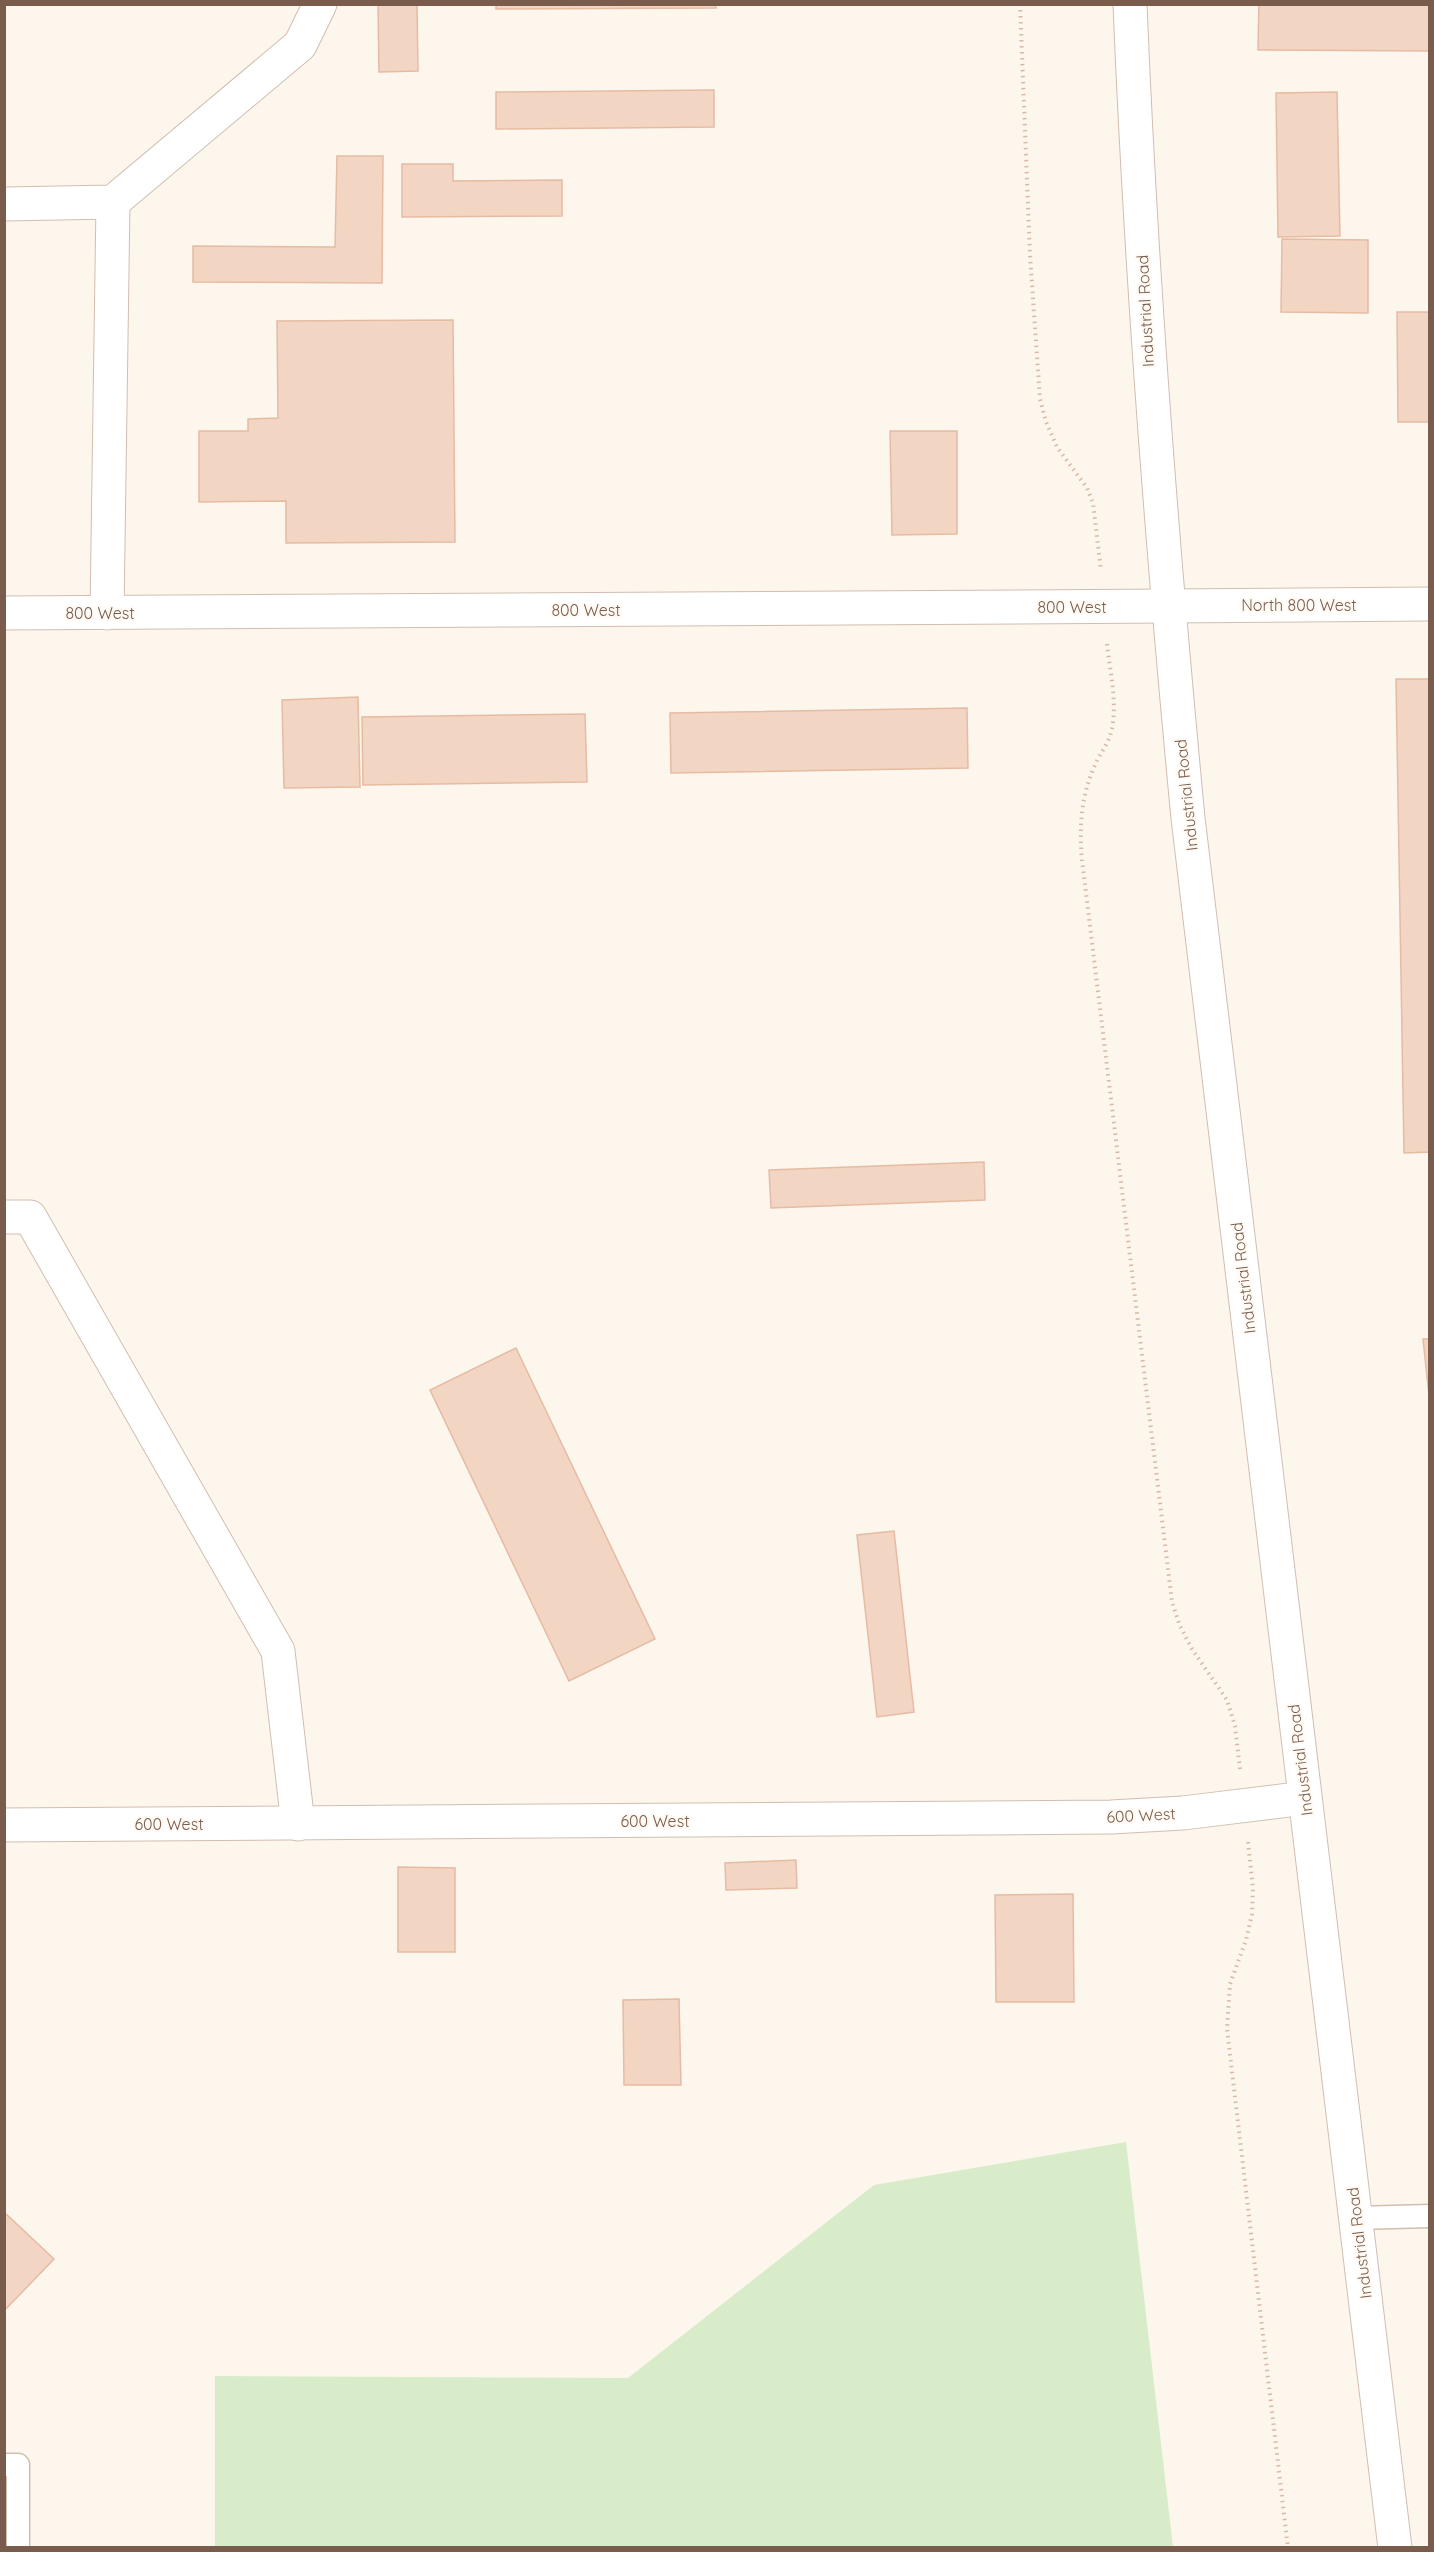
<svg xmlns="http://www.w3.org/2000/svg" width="1434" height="2552" font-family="Quicksand,sans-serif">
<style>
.green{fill:#d8ecc9}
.building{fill:#f3d5c3;stroke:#e6bba3;stroke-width:1.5}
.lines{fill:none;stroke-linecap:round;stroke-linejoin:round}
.service-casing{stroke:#d1beb0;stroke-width:25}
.minor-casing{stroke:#d1beb0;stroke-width:35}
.tertiary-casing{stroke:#d1beb0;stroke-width:35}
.path{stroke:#d9b8a5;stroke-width:4;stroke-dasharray:1.5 4.5;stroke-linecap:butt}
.service{stroke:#fff;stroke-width:22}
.minor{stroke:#fff;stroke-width:33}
.tertiary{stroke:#fff;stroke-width:33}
.labels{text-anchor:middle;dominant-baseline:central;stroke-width:4.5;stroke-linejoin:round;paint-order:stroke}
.street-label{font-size:16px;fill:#7a5c4d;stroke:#fffaf3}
</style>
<rect width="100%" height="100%" fill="#fdf6ec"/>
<path class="green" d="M 1126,2142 L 1173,2547 L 215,2547 L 215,2376 L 628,2378 L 874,2185 Z"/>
<g class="building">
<path d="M 378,4 L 417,4 L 418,71 L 379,72 Z"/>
<path d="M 496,4 L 716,4 L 716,8 L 496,9 Z"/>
<path d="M 1259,4 L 1430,4 L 1430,51 L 1258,50 Z"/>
<path d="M 714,90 L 714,127 L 496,129 L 496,92 Z"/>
<path d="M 1337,92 L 1340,236 L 1278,237 L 1276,93 Z"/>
<path d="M 337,156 L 383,156 L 382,283 L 193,282 L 193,246 L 335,247 Z"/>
<path d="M 402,164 L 453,164 L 453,181 L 562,180 L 562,216 L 402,217 Z"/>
<path d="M 1282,239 L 1368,240 L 1368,313 L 1281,312 Z"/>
<path d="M 1397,312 L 1430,312 L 1430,422 L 1398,422 Z"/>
<path d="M 453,320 L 455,542 L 286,543 L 286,501 L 199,502 L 199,431 L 248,431 L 248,419 L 278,418 L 277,321 Z"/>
<path d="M 890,431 L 957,431 L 957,534 L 892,535 Z"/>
<path d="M 1396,679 L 1430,679 L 1430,1152 L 1404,1153 Z"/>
<path d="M 358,697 L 360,787 L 284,788 L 282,700 Z"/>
<path d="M 967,708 L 968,768 L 671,773 L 670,713 Z"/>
<path d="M 585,714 L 587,782 L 363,785 L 362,717 Z"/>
<path d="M 984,1162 L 985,1200 L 771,1208 L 769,1170 Z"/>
<path d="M 1423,1339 L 1430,1339 L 1430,1405 Z"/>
<path d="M 516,1348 L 655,1639 L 569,1681 L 430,1390 Z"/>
<path d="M 894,1531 L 914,1712 L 877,1717 L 857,1535 Z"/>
<path d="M 796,1860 L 797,1888 L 726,1890 L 725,1863 Z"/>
<path d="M 398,1867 L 455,1868 L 455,1952 L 398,1952 Z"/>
<path d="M 1073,1894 L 1074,2002 L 996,2002 L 995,1895 Z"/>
<path d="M 679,1999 L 681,2085 L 624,2085 L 623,2000 Z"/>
<path d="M 4,2212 L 54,2259 L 4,2311 Z"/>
</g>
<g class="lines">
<defs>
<g id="service">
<path d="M 1356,2218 L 1430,2216"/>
<path d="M 4,2465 L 18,2465 L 18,2548"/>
</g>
<g id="minor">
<path d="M 4,204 L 113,202 L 300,45 L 320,4"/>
<path d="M 1168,606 L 1430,604"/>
<path d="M 107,613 L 113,202"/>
<path d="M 4,1217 L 30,1217 L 278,1651 L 298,1824"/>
<path d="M 4,1825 L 1111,1817 L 1183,1813 L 1305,1798"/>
</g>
<g id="tertiary">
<path d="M 1130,4 C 1141,276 1162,547 1188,818 L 1395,2548"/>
<path d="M 4,613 L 1168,606"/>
</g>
</defs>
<use href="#service" class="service-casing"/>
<use href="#minor" class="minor-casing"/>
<use href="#tertiary" class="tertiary-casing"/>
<g class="path">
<path d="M 1020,4 L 1030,255 L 1040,399 L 1046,422 L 1057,447 L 1087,488 L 1093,503 L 1101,571"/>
<path d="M 1107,644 C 1110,673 1119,708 1110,736 C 1106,747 1099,755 1095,765 C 1081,796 1079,827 1082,860 L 1172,1602 L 1180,1626 L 1192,1649 L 1227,1700 L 1235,1726 L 1240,1769"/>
<path d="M 1248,1842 L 1253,1888 L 1252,1914 L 1246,1940 L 1230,1984 L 1227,2029 L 1288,2548"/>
</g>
<use href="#service" class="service"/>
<use href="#minor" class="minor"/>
<use href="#tertiary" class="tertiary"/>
</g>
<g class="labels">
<g class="street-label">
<text transform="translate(1145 311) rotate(-93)">Industrial Road</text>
<text x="1299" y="605">North 800 West</text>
<text x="1072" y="607">800 West</text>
<text x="586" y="610">800 West</text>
<text x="100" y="613">800 West</text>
<text transform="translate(1186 795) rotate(-96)">Industrial Road</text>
<text transform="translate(1243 1278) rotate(-97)">Industrial Road</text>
<text transform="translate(1300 1760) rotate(-97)">Industrial Road</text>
<text transform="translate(1141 1815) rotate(-3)">600 West</text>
<text x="655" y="1821">600 West</text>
<text x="169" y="1824">600 West</text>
<text transform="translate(1359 2243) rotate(-97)">Industrial Road</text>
</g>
</g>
<rect width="1434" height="2552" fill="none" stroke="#7a5c4d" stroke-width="12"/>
</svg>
